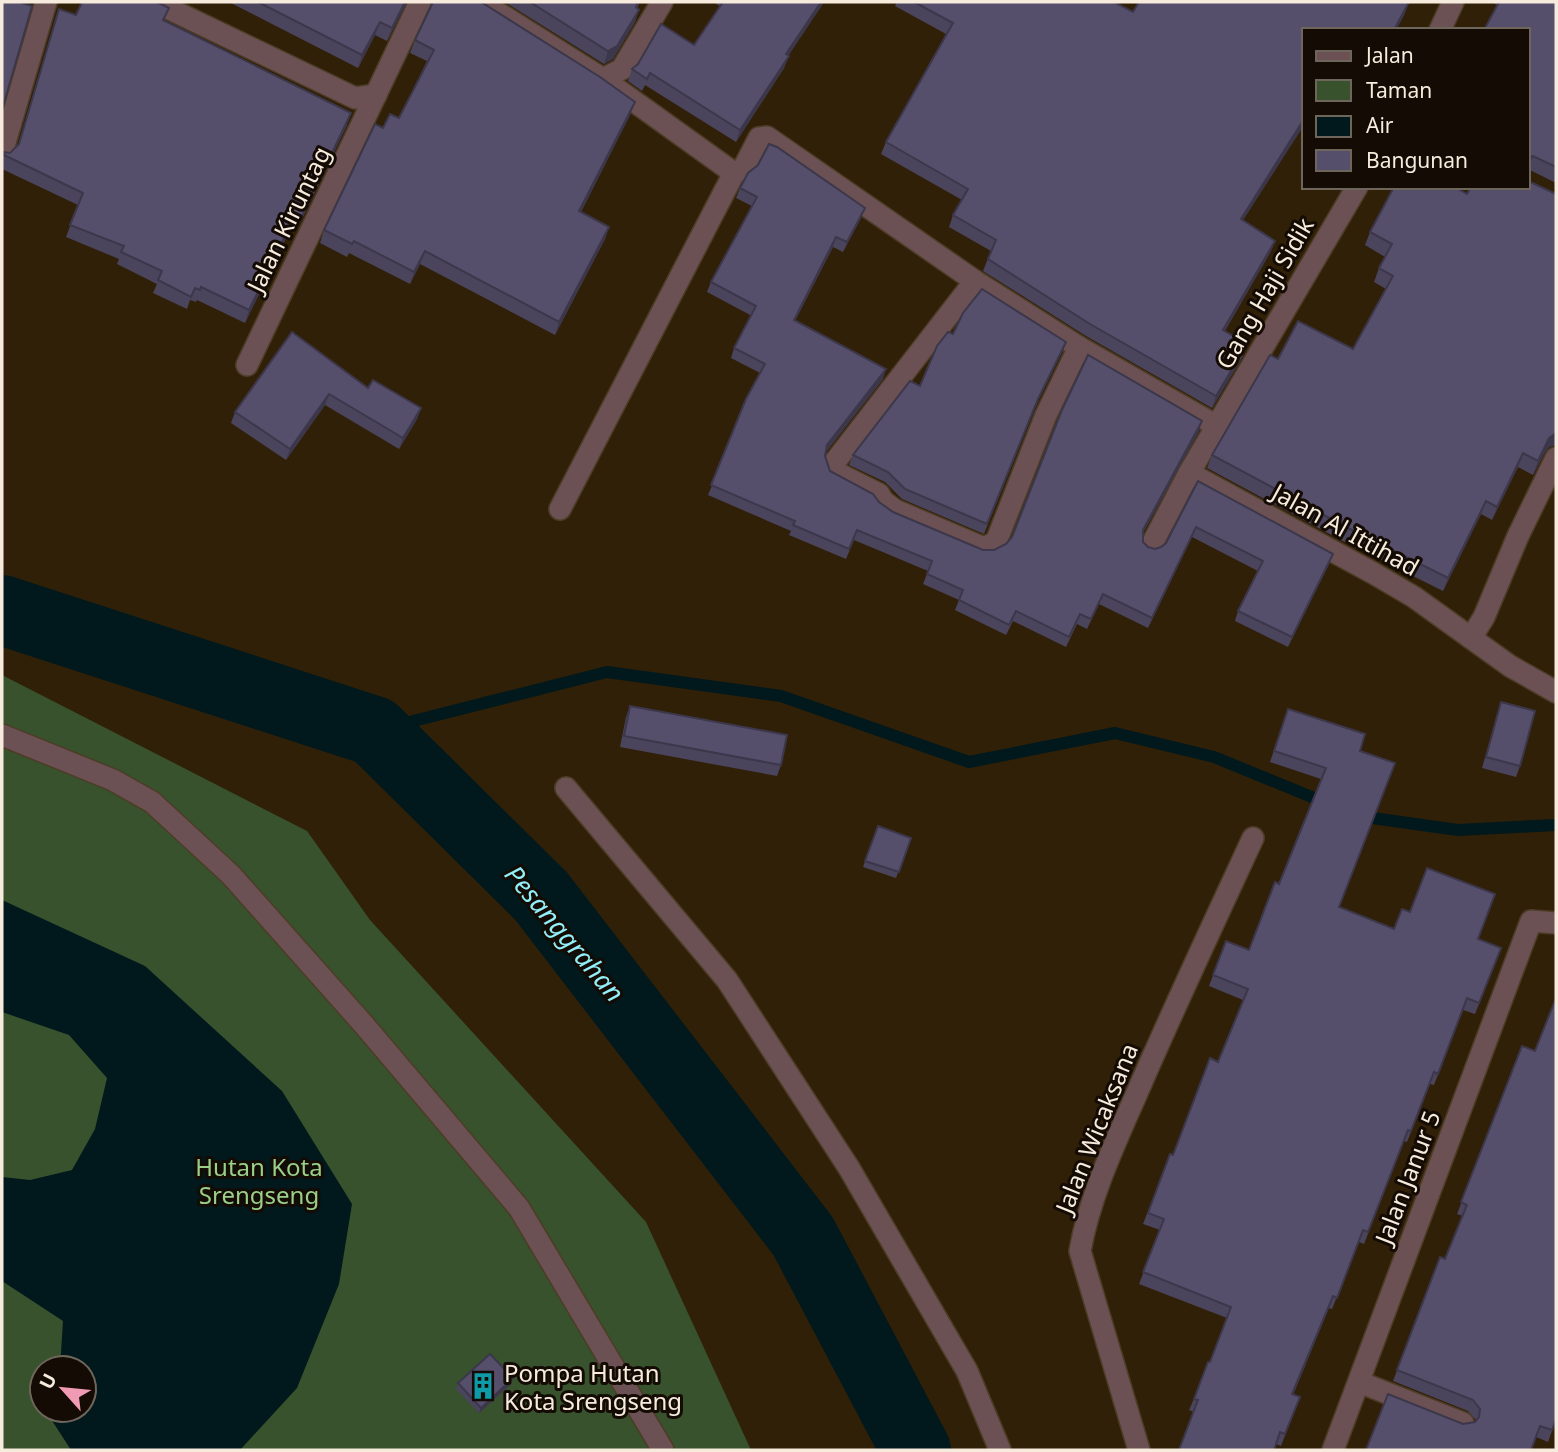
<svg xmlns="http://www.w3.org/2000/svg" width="1558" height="1452" font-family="'Noto Sans',sans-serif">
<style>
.green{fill:#37522d;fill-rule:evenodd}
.water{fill:#01191c}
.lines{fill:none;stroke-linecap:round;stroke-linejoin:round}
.stream{stroke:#01191c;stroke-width:12}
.river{stroke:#01191c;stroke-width:70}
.minor-casing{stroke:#4d3c26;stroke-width:24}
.minor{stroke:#6b5153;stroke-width:21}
.wall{fill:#4a445c}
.shaded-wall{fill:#3c374b}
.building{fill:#564f6b;stroke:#3c374b;stroke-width:2}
.labels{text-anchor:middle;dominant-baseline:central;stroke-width:6;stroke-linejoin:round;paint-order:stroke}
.street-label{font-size:24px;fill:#f6ebdd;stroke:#130b04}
.park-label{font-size:24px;fill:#9acf89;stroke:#130b04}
.poi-label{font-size:24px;fill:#f6ebdd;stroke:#130b04;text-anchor:start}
.water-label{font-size:26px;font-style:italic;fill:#92eef8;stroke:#130b04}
</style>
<rect width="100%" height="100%" fill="#312008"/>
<path class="green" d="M 2,675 L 307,831 L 370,920 L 646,1222 L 751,1450 L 2,1450 ZM 42,1368 L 84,1368 L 84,1410 L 42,1410 Z"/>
<path class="water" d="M 2,900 L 145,966 L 282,1091 L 352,1204 L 339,1284 L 297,1388 L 240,1450 L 71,1450 L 51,1419 L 53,1410 L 84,1410 L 84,1368 L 60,1368 L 63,1321 L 2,1281 L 2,1177 L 30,1180 L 72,1170 L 95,1129 L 107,1078 L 69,1035 L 2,1012 Z"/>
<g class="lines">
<g class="stream">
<path d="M 374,731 L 607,672 L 781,696 L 969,762 L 1115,733 L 1214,757 L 1329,804"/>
<path d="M 1358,816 L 1458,830 L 1556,825"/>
</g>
<path class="river" d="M 2,610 L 374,731 L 541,896 L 803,1236 L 916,1450"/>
<defs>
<g id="minor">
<path d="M 155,2 L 355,98 L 376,95"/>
<path d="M 481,2 L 603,79 L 622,69 L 662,2"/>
<path d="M 1440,30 L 1453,2"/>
<path d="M 603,79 L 734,173 L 743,169 L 759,138 L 767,137 L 975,281 L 1079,347 L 1217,426"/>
<path d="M 2,153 L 46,2"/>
<path d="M 975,281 L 834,463 L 837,473 L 879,494 L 883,501 L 895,510 L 984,548 L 996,542 L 1046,415 L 1079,347"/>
<path d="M 247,365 L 420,2"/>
<path d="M 1556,458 L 1518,536 L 1484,617 L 1471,638 L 1510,666 L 1556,692"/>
<path d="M 1189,473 L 1373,573 L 1414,597 L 1471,638"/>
<path d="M 560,509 L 734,173"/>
<path d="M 1151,546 L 1189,473 L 1357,187"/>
<path d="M 2,735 L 113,780 L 152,802 L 231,875 L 365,1026 L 519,1208 L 663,1450"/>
<path d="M 566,788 L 727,980 L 849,1168 L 967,1371 L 1000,1450"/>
<path d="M 1359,1382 L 1463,1423"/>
<path d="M 1139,1450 L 1080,1251 C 1090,1194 1117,1139 1140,1086 C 1176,1003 1215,920 1253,838"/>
<path d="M 1333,1450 L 1531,921 L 1556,923"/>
</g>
</defs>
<use href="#minor" class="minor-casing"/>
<use href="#minor" class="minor"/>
</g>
<g class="wall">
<path d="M 229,2 L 407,2 L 387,41 L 375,35 L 358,68 Z"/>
<path d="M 432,2 L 481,2 L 630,115 L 581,212 L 609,227 L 605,239 L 555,335 L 420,264 L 410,284 L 349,253 L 347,257 L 320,243 L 324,230 L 383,128 L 399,118 L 427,61 L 410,53 L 415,40 L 432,4 Z"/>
<path d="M 505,2 L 640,2 L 637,8 L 635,22 L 613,59 L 604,64 Z"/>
<path d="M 717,2 L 824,2 L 788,56 L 784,68 L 736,142 L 645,85 L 642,91 L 628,81 L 632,69 L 694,45 L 720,6 L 716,4 Z"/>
<path d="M 897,2 L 1114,2 L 1133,12 L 1405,13 L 1396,30 L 1304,30 L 1304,125 L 1243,220 L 1275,241 L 1270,253 L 1225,331 L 1243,356 L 1212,408 L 1086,336 L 983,271 L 991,251 L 949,227 L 953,215 L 962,200 L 881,154 L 886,142 L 946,34 L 895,6 Z"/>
<path d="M 1492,2 L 1556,2 L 1556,183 L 1528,169 L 1497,5 Z"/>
<path d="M 169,8 L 164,21 L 347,125 L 296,231 L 291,228 L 245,323 L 197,300 L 196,302 L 190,300 L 187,309 L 153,293 L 157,284 L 117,264 L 119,259 L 66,237 L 78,205 L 2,169 L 2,152 L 10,153 L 18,145 L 59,9 L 76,15 Z"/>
<path d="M 740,188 L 861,218 L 843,252 L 833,247 L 795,321 L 883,379 L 826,452 L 825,456 L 830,471 L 893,512 L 983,550 L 994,550 L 1199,431 L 1143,533 L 1143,542 L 1148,547 L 1155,549 L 1161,547 L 1166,543 L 1198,481 L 1333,554 L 1329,564 L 1288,647 L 1235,621 L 1238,611 L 1258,571 L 1192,537 L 1148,628 L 1099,604 L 1087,629 L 1077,624 L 1066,647 L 1013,621 L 1006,635 L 955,610 L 959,600 L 923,584 L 928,571 L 854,540 L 846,559 L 789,535 L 791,531 L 708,495 L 760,373 L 731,358 L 734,348 L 752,316 L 707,292 L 711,282 L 752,206 L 736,198 Z"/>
<path d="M 1467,194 L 1556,194 L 1556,445 L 1549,447 L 1545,452 L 1533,475 L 1518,467 L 1492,520 L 1481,514 L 1443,591 L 1341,540 L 1207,468 L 1212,455 L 1278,359 L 1353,349 L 1386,289 L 1374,282 L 1379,268 L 1385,257 L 1365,245 L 1370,232 Z"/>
<path d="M 292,332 L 368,388 L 421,408 L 417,419 L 399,449 L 325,405 L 286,460 L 231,423 L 235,412 Z"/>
<path d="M 953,334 L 1066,342 L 1062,352 L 1034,409 L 984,534 L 902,499 L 885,482 L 849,465 L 853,455 L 920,386 Z"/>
<path d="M 1501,702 L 1520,766 L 1516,777 L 1482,768 Z"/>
<path d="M 630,706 L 781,765 L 777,776 L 620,747 L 626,717 Z"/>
<path d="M 1288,709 L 1360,751 L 1339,907 L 1394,929 L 1478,939 L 1497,959 L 1475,1014 L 1463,1010 L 1434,1085 L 1430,1084 L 1407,1142 L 1404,1141 L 1364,1244 L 1359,1242 L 1332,1309 L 1329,1308 L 1293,1395 L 1300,1397 L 1281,1446 L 1189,1410 L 1210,1362 L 1227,1318 L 1139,1284 L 1160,1230 L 1143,1224 L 1170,1154 L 1173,1155 L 1218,1062 L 1243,1000 L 1209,986 L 1226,941 L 1249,950 L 1279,884 L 1321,779 L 1270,762 Z"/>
<path d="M 878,826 L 911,838 L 896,878 L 863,867 Z"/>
<path d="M 1522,1046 L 1556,1420 L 1548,1442 L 1536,1437 L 1475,1422 L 1476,1420 L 1468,1411 L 1393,1381 L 1440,1257 L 1445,1259 L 1463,1216 L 1457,1214 Z"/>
<path d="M 513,1378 L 511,1384 L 479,1413 L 456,1389 L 458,1383 Z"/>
</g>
<g class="shaded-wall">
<path d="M 405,2 L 407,2 L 387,41 L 392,28 Z"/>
<path d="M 821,2 L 824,2 L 781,66 L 786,54 Z"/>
<path d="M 1409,2 L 1405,13 L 1396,30 L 1394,30 Z"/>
<path d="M 639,10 L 635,22 L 613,59 L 604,64 L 608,51 Z"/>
<path d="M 380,22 L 375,35 L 358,68 L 362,55 Z"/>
<path d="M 789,56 L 784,68 L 736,142 L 740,130 Z"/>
<path d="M 635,102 L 630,115 L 575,224 L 579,211 Z"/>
<path d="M 351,113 L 347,125 L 296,231 L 301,218 Z"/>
<path d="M 1304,119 L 1304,125 L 1236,231 L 1241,219 Z"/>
<path d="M 1533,156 L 1528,169 L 1528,157 Z"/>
<path d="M 865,208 L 861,218 L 843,252 L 847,242 Z"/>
<path d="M 295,215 L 291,228 L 245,323 L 249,310 Z"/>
<path d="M 609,227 L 605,239 L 555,335 L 559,322 Z"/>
<path d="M 836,237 L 833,247 L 790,330 L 794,320 Z"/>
<path d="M 1275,241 L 1270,253 L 1218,342 L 1223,330 Z"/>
<path d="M 425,251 L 420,264 L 410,284 L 414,272 Z"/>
<path d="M 1066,342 L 1062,352 L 1034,409 L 984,534 L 1038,399 Z"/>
<path d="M 1247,344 L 1243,356 L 1212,408 L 1216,396 Z"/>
<path d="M 886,369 L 883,379 L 823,455 L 827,445 Z"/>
<path d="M 329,394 L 325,405 L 286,460 L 290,449 Z"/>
<path d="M 421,408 L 417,419 L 399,449 L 403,438 Z"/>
<path d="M 1202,421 L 1199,431 L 1139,540 L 1143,530 Z"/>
<path d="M 1554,433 L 1556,433 L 1556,445 L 1549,447 L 1545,452 L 1533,475 L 1538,461 L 1549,438 Z"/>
<path d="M 1523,453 L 1518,467 L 1492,520 L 1497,507 Z"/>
<path d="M 1486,501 L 1481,514 L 1443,591 L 1448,578 Z"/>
<path d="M 1196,527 L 1192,537 L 1148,628 L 1152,618 Z"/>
<path d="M 1333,554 L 1329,564 L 1288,647 L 1292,637 Z"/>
<path d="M 513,1378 L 511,1384 L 479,1413 L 481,1408 Z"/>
</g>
<g class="building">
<path d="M 2,2 L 19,2 L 32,6 L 2,110 Z"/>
<path d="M 82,2 L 157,2 L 169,8 L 163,20 L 351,113 L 301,218 L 295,215 L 249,310 L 201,287 L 200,290 L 195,288 L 191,297 L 158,280 L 162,271 L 121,252 L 124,246 L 70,225 L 83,193 L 2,154 L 2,152 L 10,153 L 19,144 L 59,9 L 76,15 Z"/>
<path d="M 258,2 L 405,2 L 392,28 L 380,22 L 362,55 Z"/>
<path d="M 433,2 L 481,2 L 600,77 L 635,102 L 579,211 L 609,227 L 559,322 L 425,251 L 414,272 L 354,241 L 352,244 L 324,230 L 375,124 L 383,128 L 390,114 L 399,118 L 434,50 L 415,40 Z"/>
<path d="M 530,2 L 638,2 L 636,7 L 639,10 L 617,46 L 608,51 Z"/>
<path d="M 723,2 L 821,2 L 786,54 L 789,56 L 740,130 L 650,73 L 647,79 L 632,69 L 638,64 L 661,24 L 694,45 Z"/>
<path d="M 914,2 L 1114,2 L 1133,12 L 1139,2 L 1409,2 L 1394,30 L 1304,30 L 1304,119 L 1241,219 L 1275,241 L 1223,330 L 1247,344 L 1216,396 L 1090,324 L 988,259 L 996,240 L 953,215 L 968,189 L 886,142 L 953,23 Z"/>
<path d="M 1499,2 L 1556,2 L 1556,167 L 1533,156 L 1528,157 L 1528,30 L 1484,30 Z"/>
<path d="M 769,144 L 777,147 L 865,208 L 847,242 L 836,237 L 794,320 L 886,369 L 827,445 L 825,456 L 830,471 L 873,494 L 879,502 L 893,512 L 983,550 L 994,550 L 1006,544 L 1012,537 L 1062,410 L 1088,355 L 1202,421 L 1143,530 L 1143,542 L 1148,547 L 1155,549 L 1161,547 L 1166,543 L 1198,481 L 1333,554 L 1292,637 L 1238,611 L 1263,561 L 1196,527 L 1152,618 L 1103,594 L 1091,619 L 1080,614 L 1069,637 L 1016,611 L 1009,625 L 959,600 L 963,590 L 927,574 L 932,561 L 857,530 L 849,549 L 793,525 L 795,521 L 711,485 L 746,399 L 765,364 L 734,348 L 756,306 L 711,282 L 757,197 L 740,188 L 748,173 L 758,165 Z"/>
<path d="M 1528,181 L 1556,194 L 1556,433 L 1549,438 L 1538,461 L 1523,453 L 1497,507 L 1486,501 L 1448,578 L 1346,527 L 1212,455 L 1270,355 L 1278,359 L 1298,321 L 1353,349 L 1393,276 L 1379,268 L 1392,244 L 1370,232 L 1394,187 L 1455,187 L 1467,194 L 1471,187 L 1528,187 Z"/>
<path d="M 982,289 L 1066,342 L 1038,399 L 987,524 L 905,489 L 888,472 L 853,455 L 910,381 L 920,386 L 937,346 L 948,332 L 953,334 L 963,313 Z"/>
<path d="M 292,332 L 368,388 L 373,380 L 421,408 L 403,438 L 329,394 L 290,449 L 235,412 Z"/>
<path d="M 1501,702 L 1535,711 L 1520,766 L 1486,757 Z"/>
<path d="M 630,706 L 787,735 L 781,765 L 624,736 Z"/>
<path d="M 1288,709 L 1365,734 L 1360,751 L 1395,763 L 1339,907 L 1394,929 L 1402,909 L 1410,912 L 1427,868 L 1495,894 L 1478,939 L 1501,948 L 1479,1003 L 1467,998 L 1438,1074 L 1434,1072 L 1411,1131 L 1408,1130 L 1368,1232 L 1363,1230 L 1337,1298 L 1333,1296 L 1292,1394 L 1300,1397 L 1285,1434 L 1280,1432 L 1274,1450 L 1179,1450 L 1198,1400 L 1194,1399 L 1208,1362 L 1210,1362 L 1231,1307 L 1143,1272 L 1164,1219 L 1148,1213 L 1170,1154 L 1173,1155 L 1210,1058 L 1218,1062 L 1248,989 L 1213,975 L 1226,941 L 1249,950 L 1275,882 L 1279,884 L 1326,768 L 1274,751 Z"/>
<path d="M 878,826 L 911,838 L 899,872 L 865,861 Z"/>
<path d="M 1556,998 L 1556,1419 L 1552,1430 L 1540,1426 L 1531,1450 L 1366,1450 L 1388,1394 L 1463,1424 L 1475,1422 L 1479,1417 L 1480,1409 L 1473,1400 L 1397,1370 L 1440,1257 L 1445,1259 L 1467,1205 L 1461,1202 L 1522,1046 L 1535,1051 Z"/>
<path d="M 490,1354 L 513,1378 L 481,1408 L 458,1383 Z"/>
</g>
<defs>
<symbol id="building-bare" viewBox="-9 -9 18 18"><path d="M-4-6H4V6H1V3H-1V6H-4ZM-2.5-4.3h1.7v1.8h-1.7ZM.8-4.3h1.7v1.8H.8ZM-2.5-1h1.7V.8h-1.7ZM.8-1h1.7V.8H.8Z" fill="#0f9aa8" stroke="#130b04" stroke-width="2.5" paint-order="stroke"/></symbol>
</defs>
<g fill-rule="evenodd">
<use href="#building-bare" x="464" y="1367" width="38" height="38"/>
</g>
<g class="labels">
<g class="street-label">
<text transform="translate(288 219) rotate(-64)">Jalan Kiruntag</text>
<text transform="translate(1264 293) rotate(-60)">Gang Haji Sidik</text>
<text transform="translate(1346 529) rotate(29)">Jalan Al Ittihad</text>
<text transform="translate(1096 1128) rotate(-68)">Jalan Wicaksana</text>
<text transform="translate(1407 1177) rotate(-69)">Jalan Janur 5</text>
</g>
<g class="park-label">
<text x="259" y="1166">Hutan Kota<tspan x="259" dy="28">Srengseng</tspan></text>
</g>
<g class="poi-label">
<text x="504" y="1372">Pompa Hutan<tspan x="504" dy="28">Kota Srengseng</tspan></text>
</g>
<g class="water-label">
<text transform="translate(565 933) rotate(50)">Pesanggrahan</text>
</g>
</g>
<rect width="1558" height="1452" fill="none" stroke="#f6ebdd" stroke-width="7"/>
<rect x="1302" y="28" width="228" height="161" fill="#130b04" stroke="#6e655b" stroke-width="2"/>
<rect x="1316" y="51" width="35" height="10" fill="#6b5153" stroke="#6e655b" stroke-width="2"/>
<text x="1366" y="63" font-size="21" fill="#f6ebdd">Jalan</text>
<rect x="1316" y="80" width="35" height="21" fill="#37522d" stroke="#6e655b" stroke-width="2"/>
<text x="1366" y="98" font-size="21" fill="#f6ebdd">Taman</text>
<rect x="1316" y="116" width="35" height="21" fill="#01191c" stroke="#6e655b" stroke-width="2"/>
<text x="1366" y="133" font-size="21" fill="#f6ebdd">Air</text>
<rect x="1316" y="150" width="35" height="21" fill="#564f6b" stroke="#6e655b" stroke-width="2"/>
<text x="1366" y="168" font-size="21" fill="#f6ebdd">Bangunan</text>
<g transform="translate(63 1389) rotate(297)"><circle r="33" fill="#130b04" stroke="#6e655b" stroke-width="2"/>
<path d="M0-5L12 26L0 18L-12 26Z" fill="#f19ab3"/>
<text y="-10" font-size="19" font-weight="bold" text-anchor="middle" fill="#f6ebdd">U</text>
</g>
</svg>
